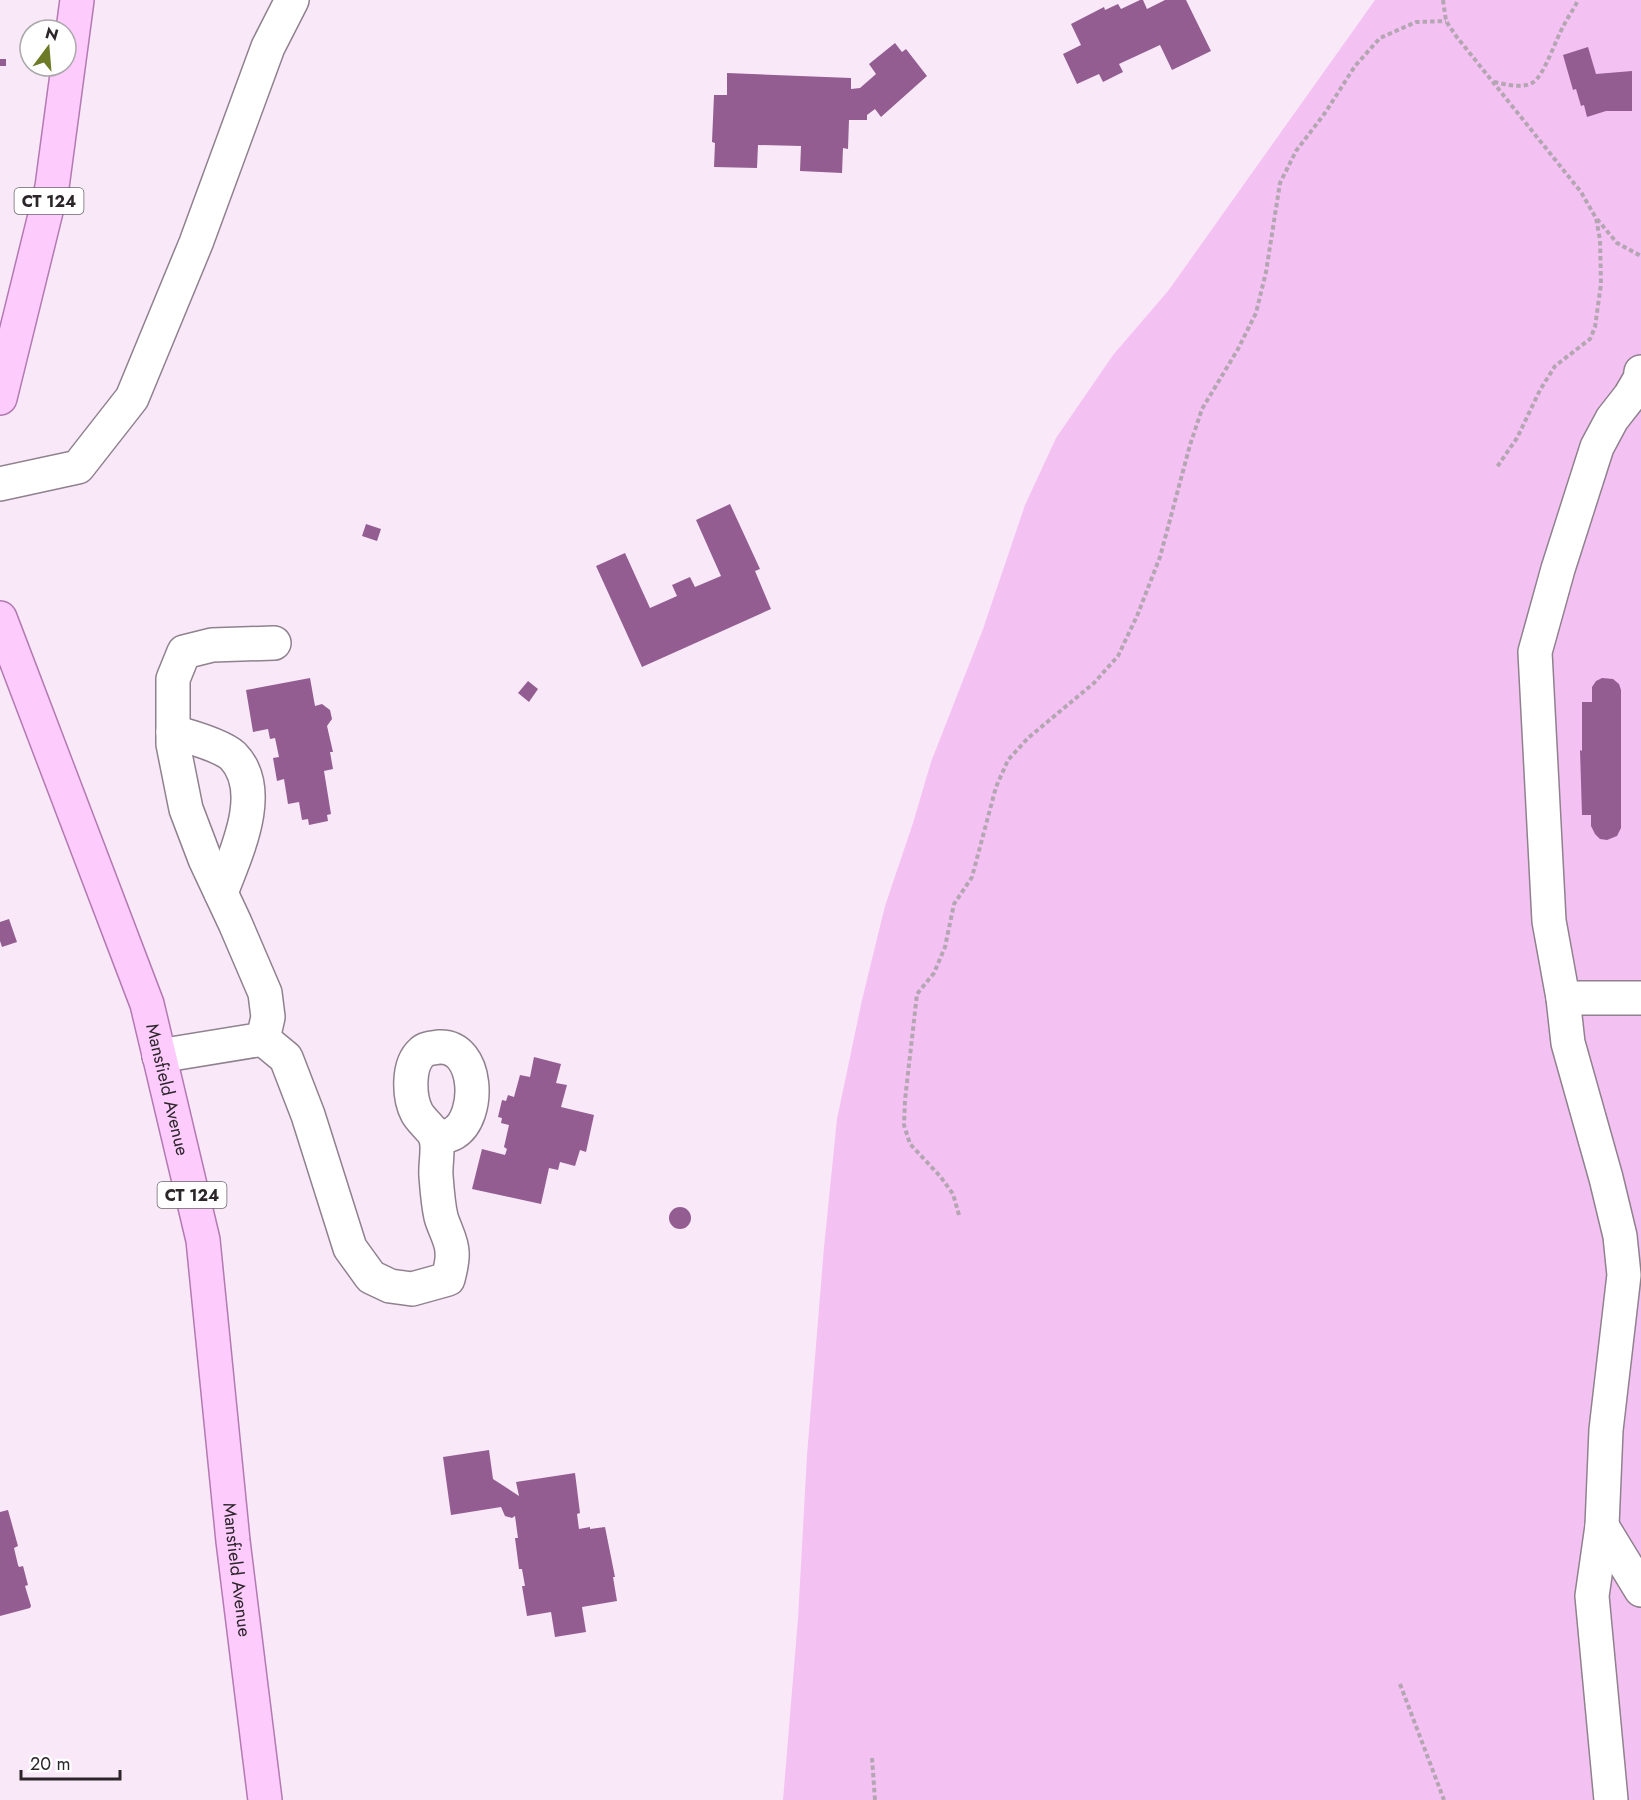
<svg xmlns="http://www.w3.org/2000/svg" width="1641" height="1800" font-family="Jost,sans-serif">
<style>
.green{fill:#f4c2f2}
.building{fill:#935d91}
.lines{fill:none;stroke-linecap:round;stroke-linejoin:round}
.minor-casing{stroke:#90818f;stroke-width:36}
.major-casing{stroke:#b37ab2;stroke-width:36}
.path{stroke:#b3a6b2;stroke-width:4;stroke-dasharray:4.5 3;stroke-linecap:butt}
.minor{stroke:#fff;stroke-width:33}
.major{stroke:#fdcbfc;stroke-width:33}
.labels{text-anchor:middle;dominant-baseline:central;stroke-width:6;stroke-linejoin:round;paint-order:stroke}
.shield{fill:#fff;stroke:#6b676b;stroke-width:1.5}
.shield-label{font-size:16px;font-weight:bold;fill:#2c262b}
.street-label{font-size:18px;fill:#2c262b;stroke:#fff}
</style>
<rect width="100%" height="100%" fill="#f9e9f8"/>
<path class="green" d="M 1375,0 L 1641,0 L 1641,1800 L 783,1800 L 798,1618 L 807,1455 L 824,1247 L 837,1119 L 862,1000 L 885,906 L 913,823 L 931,762 L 983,629 L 1025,505 L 1056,438 L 1113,355 L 1168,291 Z"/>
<g class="building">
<path d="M 1140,0 L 1143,0 L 1147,9 L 1165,0 L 1186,0 L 1211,51 L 1172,70 L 1160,45 L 1119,64 L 1123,72 L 1103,82 L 1099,74 L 1077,84 L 1063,54 L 1081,45 L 1071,24 L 1104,7 L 1105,10 L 1118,4 L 1121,9 Z"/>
<path d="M 895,43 L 902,52 L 906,49 L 927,76 L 881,117 L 875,109 L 867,115 L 867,120 L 849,120 L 848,149 L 843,148 L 842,173 L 800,171 L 801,146 L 758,145 L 757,168 L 714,167 L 715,143 L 712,142 L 714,95 L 727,95 L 727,73 L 851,78 L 851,89 L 860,88 L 876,74 L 869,64 Z"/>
<path d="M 1588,47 L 1596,74 L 1632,71 L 1632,111 L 1606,111 L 1587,117 L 1584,105 L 1581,106 L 1576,89 L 1573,90 L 1563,55 Z"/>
<rect x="0" y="59" width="6" height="7"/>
<path d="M 730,504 L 760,569 L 755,571 L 771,609 L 642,667 L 596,566 L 625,553 L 650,608 L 677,596 L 672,585 L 690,577 L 695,587 L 721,576 L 696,520 Z"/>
<path d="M 366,524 L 381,529 L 377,541 L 362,536 Z"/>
<path d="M 310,678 L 315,706 L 322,704 L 330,710 L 332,719 L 327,726 L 333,752 L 330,752 L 333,769 L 324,771 L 331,814 L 327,815 L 328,821 L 309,825 L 308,819 L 302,820 L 299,802 L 288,804 L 284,779 L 277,781 L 273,758 L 279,757 L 275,738 L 270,739 L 268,729 L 253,732 L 246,690 Z"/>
<path d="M 1602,678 L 1613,679 L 1619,684 L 1621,690 L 1621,828 L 1617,836 L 1607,840 L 1600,839 L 1595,834 L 1591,826 L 1591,815 L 1582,815 L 1580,750 L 1582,751 L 1582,702 L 1592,702 L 1592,687 L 1596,681 Z"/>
<path d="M 528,681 L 538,689 L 529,702 L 518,693 Z"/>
<path d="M 9,919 L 17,942 L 2,947 L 0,941 L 0,922 Z"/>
<path d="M 534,1057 L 561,1064 L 556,1083 L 567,1085 L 561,1107 L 594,1115 L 586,1152 L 580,1150 L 575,1166 L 560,1162 L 558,1170 L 549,1168 L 541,1204 L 472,1189 L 482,1149 L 505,1155 L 507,1149 L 504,1147 L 509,1125 L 501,1123 L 502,1118 L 498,1117 L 502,1100 L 506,1101 L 508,1095 L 514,1097 L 520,1075 L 530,1077 Z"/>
<circle cx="680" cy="1218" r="11"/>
<path d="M 489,1450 L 493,1479 L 519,1496 L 516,1482 L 575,1473 L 580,1513 L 577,1514 L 579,1529 L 590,1527 L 590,1529 L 605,1527 L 615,1577 L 613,1577 L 617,1601 L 582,1607 L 586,1632 L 555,1637 L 551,1612 L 527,1616 L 522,1586 L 525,1586 L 522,1569 L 519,1569 L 515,1538 L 518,1538 L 515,1516 L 512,1518 L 505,1516 L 501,1507 L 451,1515 L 443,1457 Z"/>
<path d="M 8,1510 L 18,1546 L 14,1548 L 18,1565 L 19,1567 L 23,1566 L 28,1585 L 25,1586 L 31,1606 L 30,1608 L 0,1616 L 0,1512 Z"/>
</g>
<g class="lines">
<defs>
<g id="minor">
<path d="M 0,484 L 78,467 L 132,398 L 196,243 L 268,47 L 292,0"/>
<path d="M 173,732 C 188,736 222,746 233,756 C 267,791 235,855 221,893"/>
<path d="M 1563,998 L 1641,998"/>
<path d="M 263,1039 L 286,1058 L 308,1115 L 350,1248 L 371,1277 L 390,1286 L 412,1289 L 448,1279 C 450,1271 453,1260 452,1252 C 452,1241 444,1228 441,1217 C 438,1204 437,1189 436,1176 C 435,1164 439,1150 436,1139 C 434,1130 422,1122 417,1113 C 409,1098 407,1065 422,1052 C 426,1048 434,1048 439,1047 C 479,1045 481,1117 454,1133 C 449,1136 442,1137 436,1138"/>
<path d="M 159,1056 L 263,1039 L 268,1017 L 265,993 L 235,923 L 205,859 L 186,809 L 173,744 L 173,679 L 184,652 L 212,645 L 274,643"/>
<path d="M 1602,1526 L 1641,1590"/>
<path d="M 1611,1800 L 1592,1596 L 1602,1526 L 1606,1430 L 1624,1275 L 1620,1236 L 1606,1178 L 1568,1043 L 1563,998 L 1549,921 L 1535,652 L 1558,569 L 1597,447 L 1612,419 L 1630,396 L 1640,379 L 1641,372"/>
</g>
<g id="major">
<path d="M 0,398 L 52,187 L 77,0"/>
<path id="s1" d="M 0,618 L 147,1004 L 203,1240 L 233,1541 L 265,1800"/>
</g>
</defs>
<use href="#minor" class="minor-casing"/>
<use href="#major" class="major-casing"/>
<g class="path">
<path d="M 1443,0 L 1446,21 L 1456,36 L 1581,192 L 1596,218 L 1600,240 L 1601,284 L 1595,327 L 1590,339 L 1555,366 L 1540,390 L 1517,438 L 1497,467"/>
<path d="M 1494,82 C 1505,84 1520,89 1532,83 C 1544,77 1556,38 1564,25 C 1568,17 1574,9 1578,0"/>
<path d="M 1597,219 L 1617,243 L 1641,256"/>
<path d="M 959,1215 L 953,1194 L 940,1176 L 910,1144 L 904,1125 L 905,1100 L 917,994 L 934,973 L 945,947 L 954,904 L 972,877 L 996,787 L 1008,760 L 1028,738 L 1094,683 L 1118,656 L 1137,616 L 1160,557 L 1190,445 L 1202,409 L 1238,349 L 1256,313 L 1266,272 L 1280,183 L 1296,151 L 1325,113 L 1355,66 L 1380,38 L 1416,22 L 1446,21"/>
<path d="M 1400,1684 L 1444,1800"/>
<path d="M 872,1758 L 875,1800"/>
</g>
<use href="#minor" class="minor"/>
<use href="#major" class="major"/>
</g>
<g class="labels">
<g class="shield">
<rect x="14.5" y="188" width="69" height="26" rx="4.5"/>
<rect x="157.5" y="1182" width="69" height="26" rx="4.5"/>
</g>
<g class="shield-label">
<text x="49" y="201">CT 124</text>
<text x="192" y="1195">CT 124</text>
</g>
<g class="street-label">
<text stroke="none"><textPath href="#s1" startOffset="501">Mansfield Avenue</textPath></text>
<text stroke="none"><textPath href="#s1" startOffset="987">Mansfield Avenue</textPath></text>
</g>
</g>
<g transform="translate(48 48) rotate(16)"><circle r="28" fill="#ffffff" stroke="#aba8aa" stroke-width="1.5"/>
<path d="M0-4.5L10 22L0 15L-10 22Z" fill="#6d7a27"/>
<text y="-9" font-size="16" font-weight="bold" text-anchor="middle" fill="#2c262b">N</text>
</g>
<path d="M21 1770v9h99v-9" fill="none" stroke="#2c262b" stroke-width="3"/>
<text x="30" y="1770" font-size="18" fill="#2c262b" stroke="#ffffff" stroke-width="4.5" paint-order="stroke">20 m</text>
</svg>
